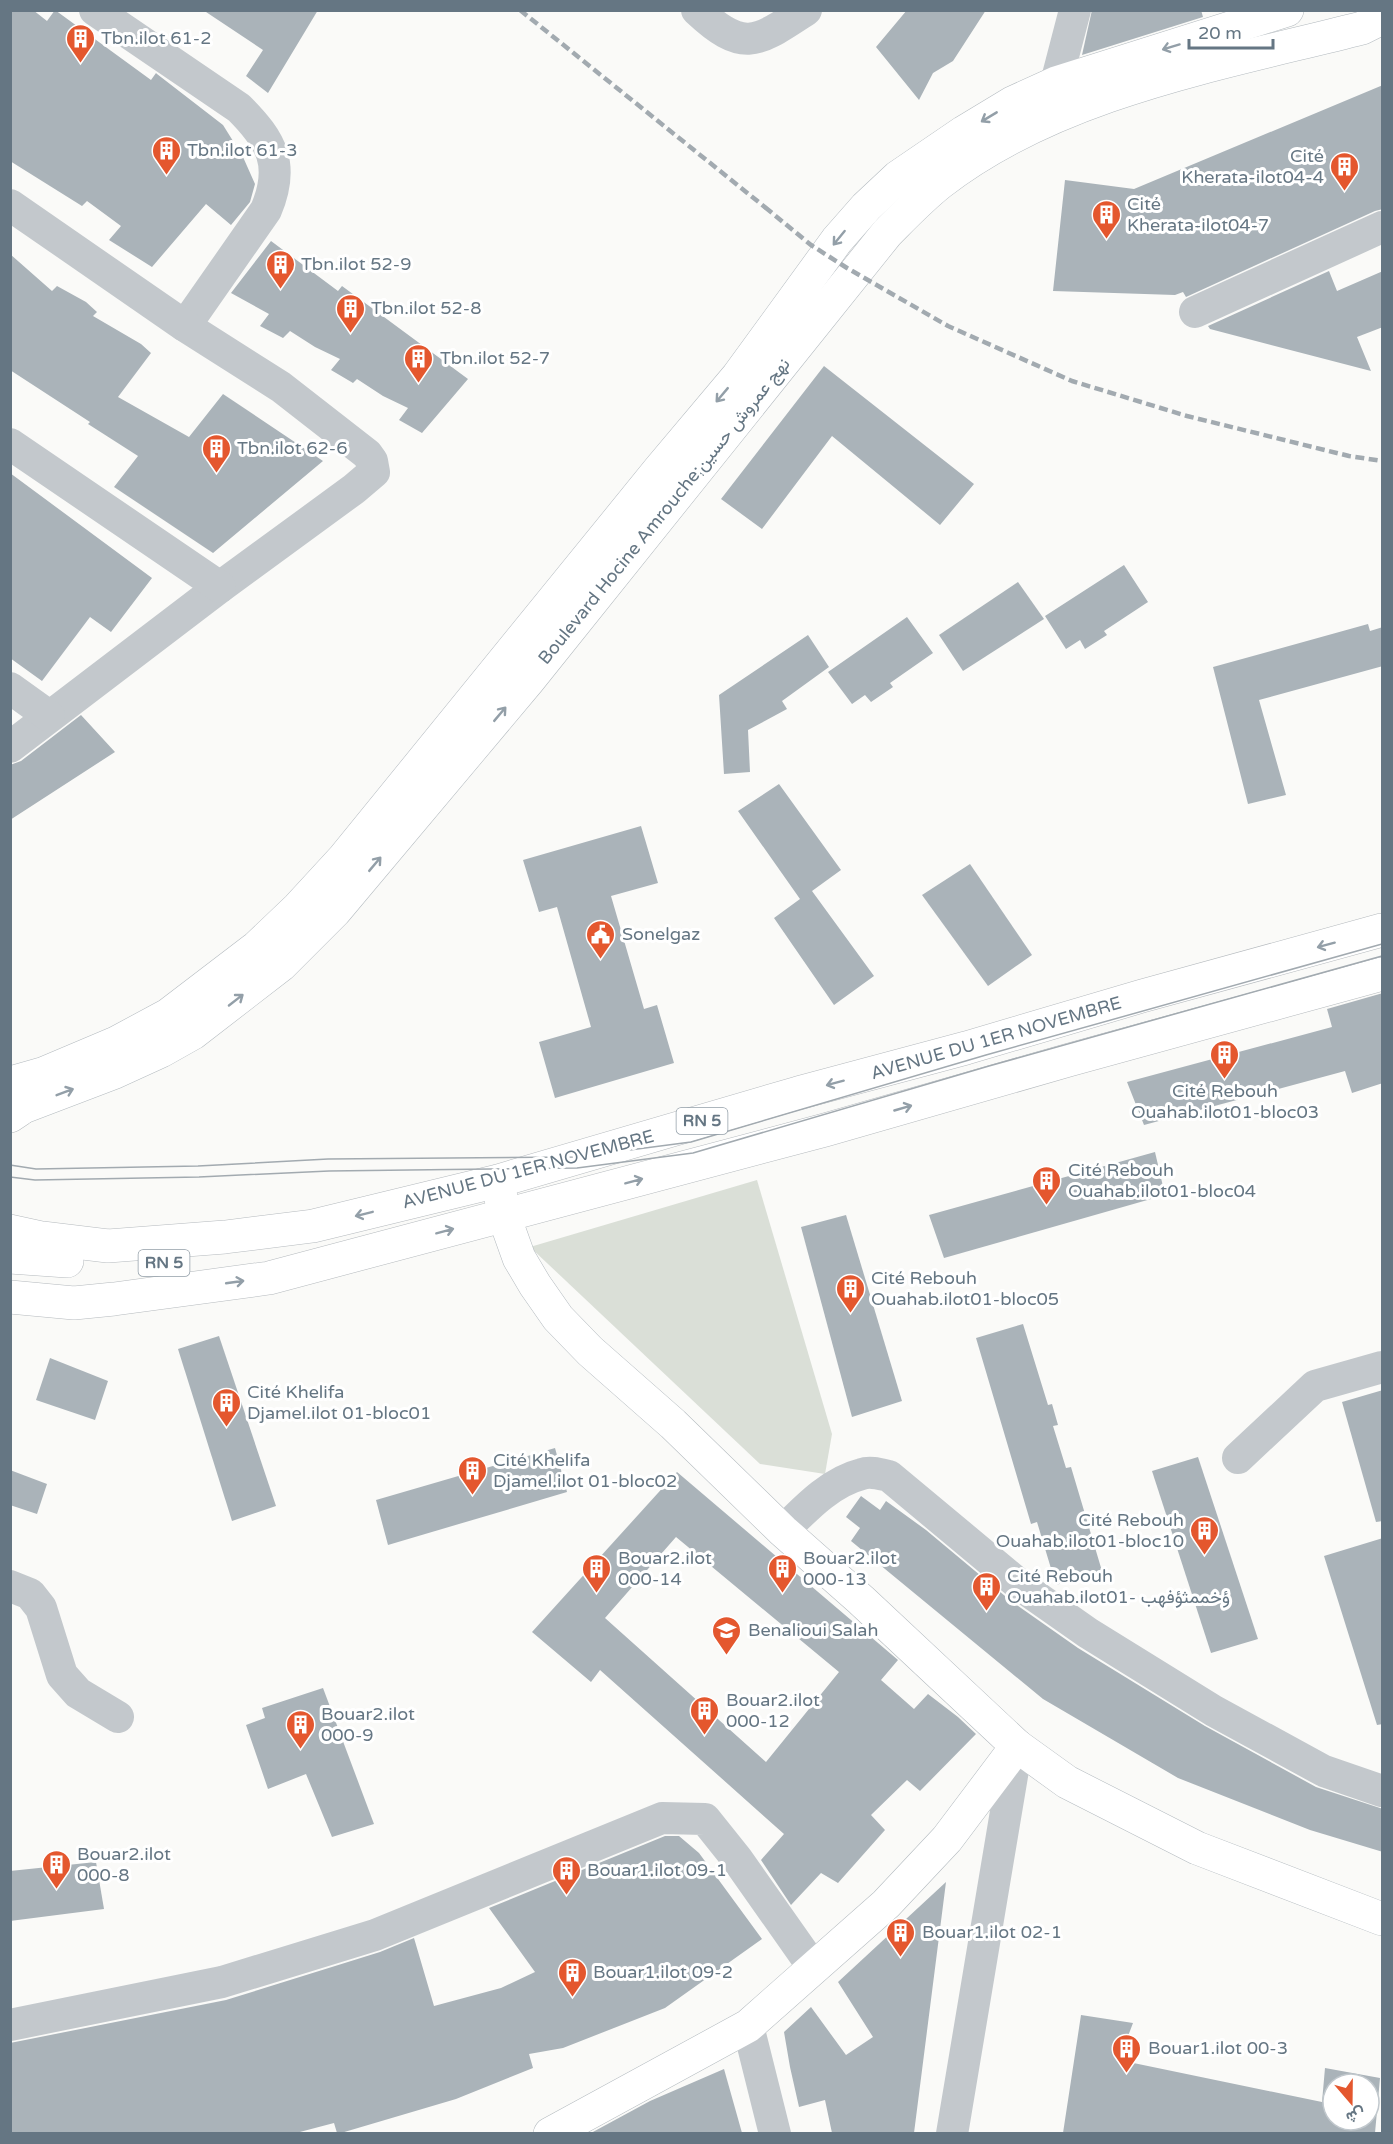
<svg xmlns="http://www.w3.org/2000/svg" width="1393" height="2144" font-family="'Varela Round',Vazirmatn,sans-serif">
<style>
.green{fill:#dadfd7}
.building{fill:#aab3b9;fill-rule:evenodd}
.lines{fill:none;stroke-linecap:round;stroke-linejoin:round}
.secondary-casing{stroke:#b3babf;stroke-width:34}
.primary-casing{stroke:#b5babe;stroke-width:34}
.street{stroke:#c3c8cc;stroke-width:32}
.secondary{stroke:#fff;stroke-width:33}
.primary{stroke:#fff;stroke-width:33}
.tram{stroke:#a2aab0;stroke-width:1.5}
.rail{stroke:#a2aab0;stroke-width:4.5;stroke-dasharray:9 4.5;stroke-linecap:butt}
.oneway{stroke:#939fa8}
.labels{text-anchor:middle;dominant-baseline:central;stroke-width:6;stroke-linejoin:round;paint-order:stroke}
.shield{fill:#fff;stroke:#939fa8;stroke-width:1.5}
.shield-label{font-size:16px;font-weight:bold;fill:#657683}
.poi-label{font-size:18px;fill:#657683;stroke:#fff;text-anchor:start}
.street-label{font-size:18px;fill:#657683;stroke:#fff}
</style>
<rect width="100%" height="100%" fill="#fafaf8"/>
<path class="green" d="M 757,1180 L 832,1434 L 825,1474 L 760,1464 L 530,1247 Z"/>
<g class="building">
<path d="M 10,10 L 33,10 L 47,21 L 55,10 L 151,80 L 156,73 L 157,74 L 223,125 L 243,157 L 255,184 L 250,202 L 231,225 L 206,204 L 152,267 L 109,240 L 121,226 L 87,201 L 82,206 L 10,161 Z"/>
<path d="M 203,10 L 318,10 L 268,93 L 246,76 L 263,50 Z"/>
<path d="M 907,10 L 986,10 L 953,61 L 933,73 L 919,100 L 876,47 Z"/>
<path d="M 1092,10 L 1201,10 L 1203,17 L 1082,55 Z"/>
<path d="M 1383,85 L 1383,209 L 1375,211 L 1186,297 L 1183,292 L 1175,295 L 1053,291 L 1065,180 L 1134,189 Z"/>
<path d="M 271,241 L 338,291 L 342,286 L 468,379 L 422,433 L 399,420 L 408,408 L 383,396 L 357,379 L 353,383 L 331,370 L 340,359 L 315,347 L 290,331 L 283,338 L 260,326 L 269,314 L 231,293 Z"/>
<path d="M 10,254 L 52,291 L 57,286 L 86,302 L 97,312 L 93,316 L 141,344 L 151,353 L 118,397 L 189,437 L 223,394 L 323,461 L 213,553 L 114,487 L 138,456 L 88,424 L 90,422 L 10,370 Z"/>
<path d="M 1329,271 L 1337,291 L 1383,271 L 1383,327 L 1357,337 L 1371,371 L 1210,329 L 1208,326 Z"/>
<path d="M 824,366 L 974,484 L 940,525 L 832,436 L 762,529 L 721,499 Z"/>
<path d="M 10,473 L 152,578 L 111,632 L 90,617 L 42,681 L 10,658 Z"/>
<path d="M 1124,565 L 1148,602 L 1104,631 L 1107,635 L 1085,649 L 1080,640 L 1066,649 L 1045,616 Z"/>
<path d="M 1018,582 L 1044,619 L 963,671 L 939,635 Z"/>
<path d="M 907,617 L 933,653 L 890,683 L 893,687 L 871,702 L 865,695 L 852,704 L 828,672 Z"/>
<path d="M 1368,624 L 1370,631 L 1383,627 L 1383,666 L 1259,700 L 1286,795 L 1248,804 L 1213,667 Z"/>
<path d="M 808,635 L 829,667 L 782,701 L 787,709 L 748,730 L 750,772 L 724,774 L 719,695 Z"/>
<path d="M 81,715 L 115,752 L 10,820 L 10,765 L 21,761 Z"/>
<path d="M 779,784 L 841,870 L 812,891 L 874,976 L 834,1005 L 774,918 L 800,899 L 738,811 Z"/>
<path d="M 641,826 L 658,883 L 611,896 L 644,1009 L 657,1005 L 674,1063 L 555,1098 L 539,1042 L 591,1027 L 557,907 L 539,912 L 523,860 Z"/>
<path d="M 970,864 L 1032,955 L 988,986 L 922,895 Z"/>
<path d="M 1383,993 L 1383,1083 L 1352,1093 L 1345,1071 L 1144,1125 L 1127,1082 L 1332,1027 L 1327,1009 Z"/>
<path d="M 1155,1152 L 1165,1195 L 944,1258 L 929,1215 Z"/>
<path d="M 846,1215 L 902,1401 L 852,1417 L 801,1227 Z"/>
<path d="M 1023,1324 L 1048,1405 L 1052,1404 L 1058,1425 L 1053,1426 L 1066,1468 L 1071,1467 L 1102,1571 L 1056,1585 L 1037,1522 L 1031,1524 L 976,1338 Z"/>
<path d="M 219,1336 L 276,1506 L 232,1521 L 178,1349 Z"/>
<path d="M 50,1358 L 108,1381 L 95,1420 L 36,1400 Z"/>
<path d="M 1383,1390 L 1383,1521 L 1376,1522 L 1342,1402 Z"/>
<path d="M 555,1448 L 567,1492 L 388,1545 L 376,1500 Z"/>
<path d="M 1198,1457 L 1258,1639 L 1211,1653 L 1152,1471 Z"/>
<path d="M 10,1470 L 47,1484 L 37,1514 L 10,1505 Z"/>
<path d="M 677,1472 L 898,1660 L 881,1680 L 914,1709 L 928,1694 L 958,1717 L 976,1734 L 920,1791 L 907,1780 L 871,1815 L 885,1830 L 838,1883 L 821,1873 L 791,1905 L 761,1860 L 784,1834 L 600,1670 L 591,1682 L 532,1632 ZM 676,1537 L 839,1672 L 766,1762 L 605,1618 Z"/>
<path d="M 861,1496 L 880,1510 L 886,1501 L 926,1530 L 1011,1601 L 1078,1648 L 1205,1726 L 1316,1787 L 1383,1809 L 1383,1852 L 1310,1830 L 1178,1778 L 1043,1699 L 851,1541 L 860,1528 L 846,1517 Z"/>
<path d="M 1383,1538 L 1383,1724 L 1377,1725 L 1324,1556 Z"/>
<path d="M 323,1688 L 374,1824 L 332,1837 L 306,1774 L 268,1789 L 246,1725 L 265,1718 L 262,1708 Z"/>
<path d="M 665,1836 L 679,1836 L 699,1853 L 762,1939 L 665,2008 L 563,2048 L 529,2054 L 533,2068 L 456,2099 L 341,2133 L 337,2133 L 334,2123 L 296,2133 L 10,2133 L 10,2043 L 226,2000 L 380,1952 L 414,1938 L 434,2006 L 501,1988 L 535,1972 L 489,1908 Z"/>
<path d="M 96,1862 L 104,1909 L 10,1921 L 10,1871 Z"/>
<path d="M 946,1882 L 914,2133 L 832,2133 L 825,2100 L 799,2107 L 790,2067 L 784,2032 L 811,2007 L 846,2055 L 873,2037 L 838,1982 Z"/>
<path d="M 1081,2015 L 1133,2023 L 1119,2060 L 1322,2102 L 1325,2068 L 1380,2078 L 1375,2133 L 1063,2133 ZM 1333,2084 L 1369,2084 L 1369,2120 L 1333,2120 Z"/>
<path d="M 724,2069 L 742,2133 L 591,2133 L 650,2101 Z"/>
</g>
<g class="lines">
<defs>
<g id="secondary">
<path d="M 10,1083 L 45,1073 L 116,1043 L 168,1015 L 257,947 L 298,908 L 344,858 L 659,470 L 738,376 L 837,240 L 866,207 L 898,177 L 964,132 L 1012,103 L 1056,83 L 1287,10"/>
<path d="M 10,1112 L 115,1072 L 161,1051 L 193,1033 L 281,965 L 335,911 L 528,681 L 887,233 C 904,216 921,198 940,183 C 1057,92 1221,64 1362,28 L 1382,18"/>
<path d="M 499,1186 L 504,1216 L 519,1258 L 535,1285 L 558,1318 L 590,1351 L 673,1424 L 783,1531 L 861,1600 L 1017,1746 L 1067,1782 L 1197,1848 L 1382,1919"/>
<path d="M 550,2134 L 748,2026 L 886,1904 L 947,1839 L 1017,1746"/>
</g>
<g id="primary">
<path d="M 10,1116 L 19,1110"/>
<path d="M 10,1231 L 42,1238 L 108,1246 L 225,1237 L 313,1226 L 498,1181 L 798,1093 L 966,1048 L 1142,996 L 1382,930"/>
<path d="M 10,1257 L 67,1261"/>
<path d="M 10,1297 L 74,1303 L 114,1299 L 269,1278 L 825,1130 L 1069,1060 L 1382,974"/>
</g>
</defs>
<use href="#secondary" class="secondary-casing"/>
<use href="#primary" class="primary-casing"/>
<g class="street">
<path d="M 95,10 L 239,108 C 272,141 285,165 266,210 L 185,326"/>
<path d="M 697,10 C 744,54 757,42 806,10"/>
<path d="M 1047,104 L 1056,83 L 1075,10"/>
<path d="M 10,205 L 185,326 L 281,387 L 367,454 L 372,461 L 374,472 L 354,489 L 220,587 L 10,747"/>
<path d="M 1195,312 L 1382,227"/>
<path d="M 10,444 L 220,587"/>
<path d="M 10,688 L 49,716"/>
<path d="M 1238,1458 L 1315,1386 L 1382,1367"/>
<path d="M 783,1531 C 805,1509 830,1482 862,1474 C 870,1471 880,1474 889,1476 L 1021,1586 L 1088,1633 L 1214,1711 L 1324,1771 L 1382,1791"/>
<path d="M 10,1586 L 30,1594 L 41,1608 L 62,1675 L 78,1693 L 118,1717"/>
<path d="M 10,2025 L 222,1982 L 375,1935 L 662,1818 L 705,1819 L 737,1859 L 813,1967"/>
<path d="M 748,2026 L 775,2134"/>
<path d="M 952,2134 L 1017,1746"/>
</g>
<use href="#secondary" class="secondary"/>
<use href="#primary" class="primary"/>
<g class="tram">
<path d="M 10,1165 L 36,1169 L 198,1166 L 328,1159 L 576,1157 L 691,1142 L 986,1055 L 1382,944"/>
<path d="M 10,1177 L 35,1180 L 199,1177 L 329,1171 L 577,1168 L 693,1153 L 989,1066 L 1382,956"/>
</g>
<g class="rail">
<path d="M 520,10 L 766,208"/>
<path d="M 767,209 L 766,208 L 811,245 L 847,268 L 948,326 L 1072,381 L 1187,416 L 1349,456 L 1382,461"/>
</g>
</g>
<defs><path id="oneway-shaft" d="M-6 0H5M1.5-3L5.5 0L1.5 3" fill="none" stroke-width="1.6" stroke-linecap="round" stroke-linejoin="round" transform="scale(1.5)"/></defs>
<g class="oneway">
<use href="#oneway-shaft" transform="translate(1171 47) rotate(163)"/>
<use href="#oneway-shaft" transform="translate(989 117) rotate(149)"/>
<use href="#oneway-shaft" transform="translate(839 238) rotate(129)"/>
<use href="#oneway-shaft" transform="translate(722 395) rotate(130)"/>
<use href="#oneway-shaft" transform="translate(500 714) rotate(-50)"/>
<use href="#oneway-shaft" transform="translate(375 864) rotate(-50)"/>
<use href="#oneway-shaft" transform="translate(1326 945) rotate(165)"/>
<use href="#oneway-shaft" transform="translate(236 1000) rotate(-38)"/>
<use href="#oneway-shaft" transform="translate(835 1083) rotate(165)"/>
<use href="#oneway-shaft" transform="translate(65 1092) rotate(-21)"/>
<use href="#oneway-shaft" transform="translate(903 1108) rotate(-16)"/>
<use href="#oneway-shaft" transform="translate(634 1181) rotate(-15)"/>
<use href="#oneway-shaft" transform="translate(364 1214) rotate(166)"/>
<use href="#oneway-shaft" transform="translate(445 1231) rotate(-15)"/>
<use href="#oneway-shaft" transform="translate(235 1282) rotate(-8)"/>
</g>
<defs>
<symbol id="building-pin" viewBox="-11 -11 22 30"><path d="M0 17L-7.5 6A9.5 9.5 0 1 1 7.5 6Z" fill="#e4572e" stroke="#fff"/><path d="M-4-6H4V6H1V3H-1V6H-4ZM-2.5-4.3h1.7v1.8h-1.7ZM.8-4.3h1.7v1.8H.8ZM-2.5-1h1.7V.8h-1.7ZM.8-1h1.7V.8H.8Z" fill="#fff"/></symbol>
<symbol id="civic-pin" viewBox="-11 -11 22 30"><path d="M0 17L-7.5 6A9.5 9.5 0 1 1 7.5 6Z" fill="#e4572e" stroke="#fff"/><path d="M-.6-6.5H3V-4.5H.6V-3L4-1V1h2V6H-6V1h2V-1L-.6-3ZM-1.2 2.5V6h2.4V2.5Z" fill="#fff"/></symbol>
<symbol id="school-pin" viewBox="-11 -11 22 30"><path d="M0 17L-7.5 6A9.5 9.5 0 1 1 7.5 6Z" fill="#e4572e" stroke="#fff"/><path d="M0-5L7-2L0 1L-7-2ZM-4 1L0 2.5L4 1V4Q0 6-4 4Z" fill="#fff"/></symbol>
</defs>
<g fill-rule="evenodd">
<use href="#building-pin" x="64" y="22" width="33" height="45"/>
<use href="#building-pin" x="150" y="134" width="33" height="45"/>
<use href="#building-pin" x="1328" y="150" width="33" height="45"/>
<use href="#building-pin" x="1090" y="198" width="33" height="45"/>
<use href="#building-pin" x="264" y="248" width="33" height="45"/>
<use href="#building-pin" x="334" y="292" width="33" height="45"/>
<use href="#building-pin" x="402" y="342" width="33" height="45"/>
<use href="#building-pin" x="200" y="432" width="33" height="45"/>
<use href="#civic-pin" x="584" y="918" width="33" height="45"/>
<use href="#building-pin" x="1208" y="1038" width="33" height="45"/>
<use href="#building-pin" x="1030" y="1164" width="33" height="45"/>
<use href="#building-pin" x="834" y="1272" width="33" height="45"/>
<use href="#building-pin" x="210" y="1386" width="33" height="45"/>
<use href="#building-pin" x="456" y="1454" width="33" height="45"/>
<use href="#building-pin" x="1188" y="1514" width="33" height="45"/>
<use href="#building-pin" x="580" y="1552" width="33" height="45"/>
<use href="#building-pin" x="766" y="1552" width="33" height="45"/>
<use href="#building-pin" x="970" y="1570" width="33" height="45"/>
<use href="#school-pin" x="710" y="1614" width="33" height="45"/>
<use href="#building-pin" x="688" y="1694" width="33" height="45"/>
<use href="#building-pin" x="284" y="1708" width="33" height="45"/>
<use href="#building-pin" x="40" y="1848" width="33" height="45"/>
<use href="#building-pin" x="550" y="1854" width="33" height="45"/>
<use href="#building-pin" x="884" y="1916" width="33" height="45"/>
<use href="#building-pin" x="556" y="1956" width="33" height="45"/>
<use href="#building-pin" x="1110" y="2032" width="33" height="45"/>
</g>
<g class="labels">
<g class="shield">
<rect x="676.5" y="1108" width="51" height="26" rx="4.5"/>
<rect x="138.5" y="1250" width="51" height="26" rx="4.5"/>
</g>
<g class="shield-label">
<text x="702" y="1121">RN 5</text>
<text x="164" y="1263">RN 5</text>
</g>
<g class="poi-label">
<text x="101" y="38">Tbn.ilot 61-2</text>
<text x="187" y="150">Tbn.ilot 61-3</text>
<text x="1324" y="156" text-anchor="end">Cité<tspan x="1324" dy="21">Kherata-ilot04-4</tspan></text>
<text x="1127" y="204">Cité<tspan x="1127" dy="21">Kherata-ilot04-7</tspan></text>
<text x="301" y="264">Tbn.ilot 52-9</text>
<text x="371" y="308">Tbn.ilot 52-8</text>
<text x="440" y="358">Tbn.ilot 52-7</text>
<text x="237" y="448">Tbn.ilot 62-6</text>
<text x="622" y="934">Sonelgaz</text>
<text x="1225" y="1091" text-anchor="middle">Cité Rebouh<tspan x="1225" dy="21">Ouahab.ilot01-bloc03</tspan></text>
<text x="1068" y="1170">Cité Rebouh<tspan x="1068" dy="21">Ouahab.ilot01-bloc04</tspan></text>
<text x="871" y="1278">Cité Rebouh<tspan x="871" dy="21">Ouahab.ilot01-bloc05</tspan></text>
<text x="247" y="1392">Cité Khelifa<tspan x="247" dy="21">Djamel.ilot 01-bloc01</tspan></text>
<text x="493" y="1460">Cité Khelifa<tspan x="493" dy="21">Djamel.ilot 01-bloc02</tspan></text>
<text x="1184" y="1520" text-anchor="end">Cité Rebouh<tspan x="1184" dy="21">Ouahab.ilot01-bloc10</tspan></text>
<text x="618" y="1558">Bouar2.ilot<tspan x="618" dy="21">000-14</tspan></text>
<text x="803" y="1558">Bouar2.ilot<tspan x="803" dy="21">000-13</tspan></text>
<text x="1007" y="1576">Cité Rebouh<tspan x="1007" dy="21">Ouahab.ilot01- ؤخممثؤفهب</tspan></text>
<text x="748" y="1630">Benalioui Salah</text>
<text x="726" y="1700">Bouar2.ilot<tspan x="726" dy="21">000-12</tspan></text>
<text x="321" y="1714">Bouar2.ilot<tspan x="321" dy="21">000-9</tspan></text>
<text x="77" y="1854">Bouar2.ilot<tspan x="77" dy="21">000-8</tspan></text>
<text x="587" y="1870">Bouar1.ilot 09-1</text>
<text x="922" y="1932">Bouar1.ilot 02-1</text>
<text x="593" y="1972">Bouar1.ilot 09-2</text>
<text x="1148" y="2048">Bouar1.ilot 00-3</text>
</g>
<g class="street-label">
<text transform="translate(664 511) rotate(-51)">Boulevard Hocine Amrouche;نهج عمروش حسين</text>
<text transform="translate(996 1038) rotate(-16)">AVENUE DU 1ER NOVEMBRE</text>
<text transform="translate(528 1169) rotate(-15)">AVENUE DU 1ER NOVEMBRE</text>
</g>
</g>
<rect width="1393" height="2144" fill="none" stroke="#657683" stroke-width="24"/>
<g transform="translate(1351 2102) rotate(160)"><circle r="28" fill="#ffffff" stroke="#c1c8cd" stroke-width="1.5"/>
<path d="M0-4.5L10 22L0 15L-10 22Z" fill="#e4572e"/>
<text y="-9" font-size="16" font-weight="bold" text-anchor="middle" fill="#657683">ش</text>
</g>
<path d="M1189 39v9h84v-9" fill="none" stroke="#657683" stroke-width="3"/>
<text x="1198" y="39" font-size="18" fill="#657683" stroke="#ffffff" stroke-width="4.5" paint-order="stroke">20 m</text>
</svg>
